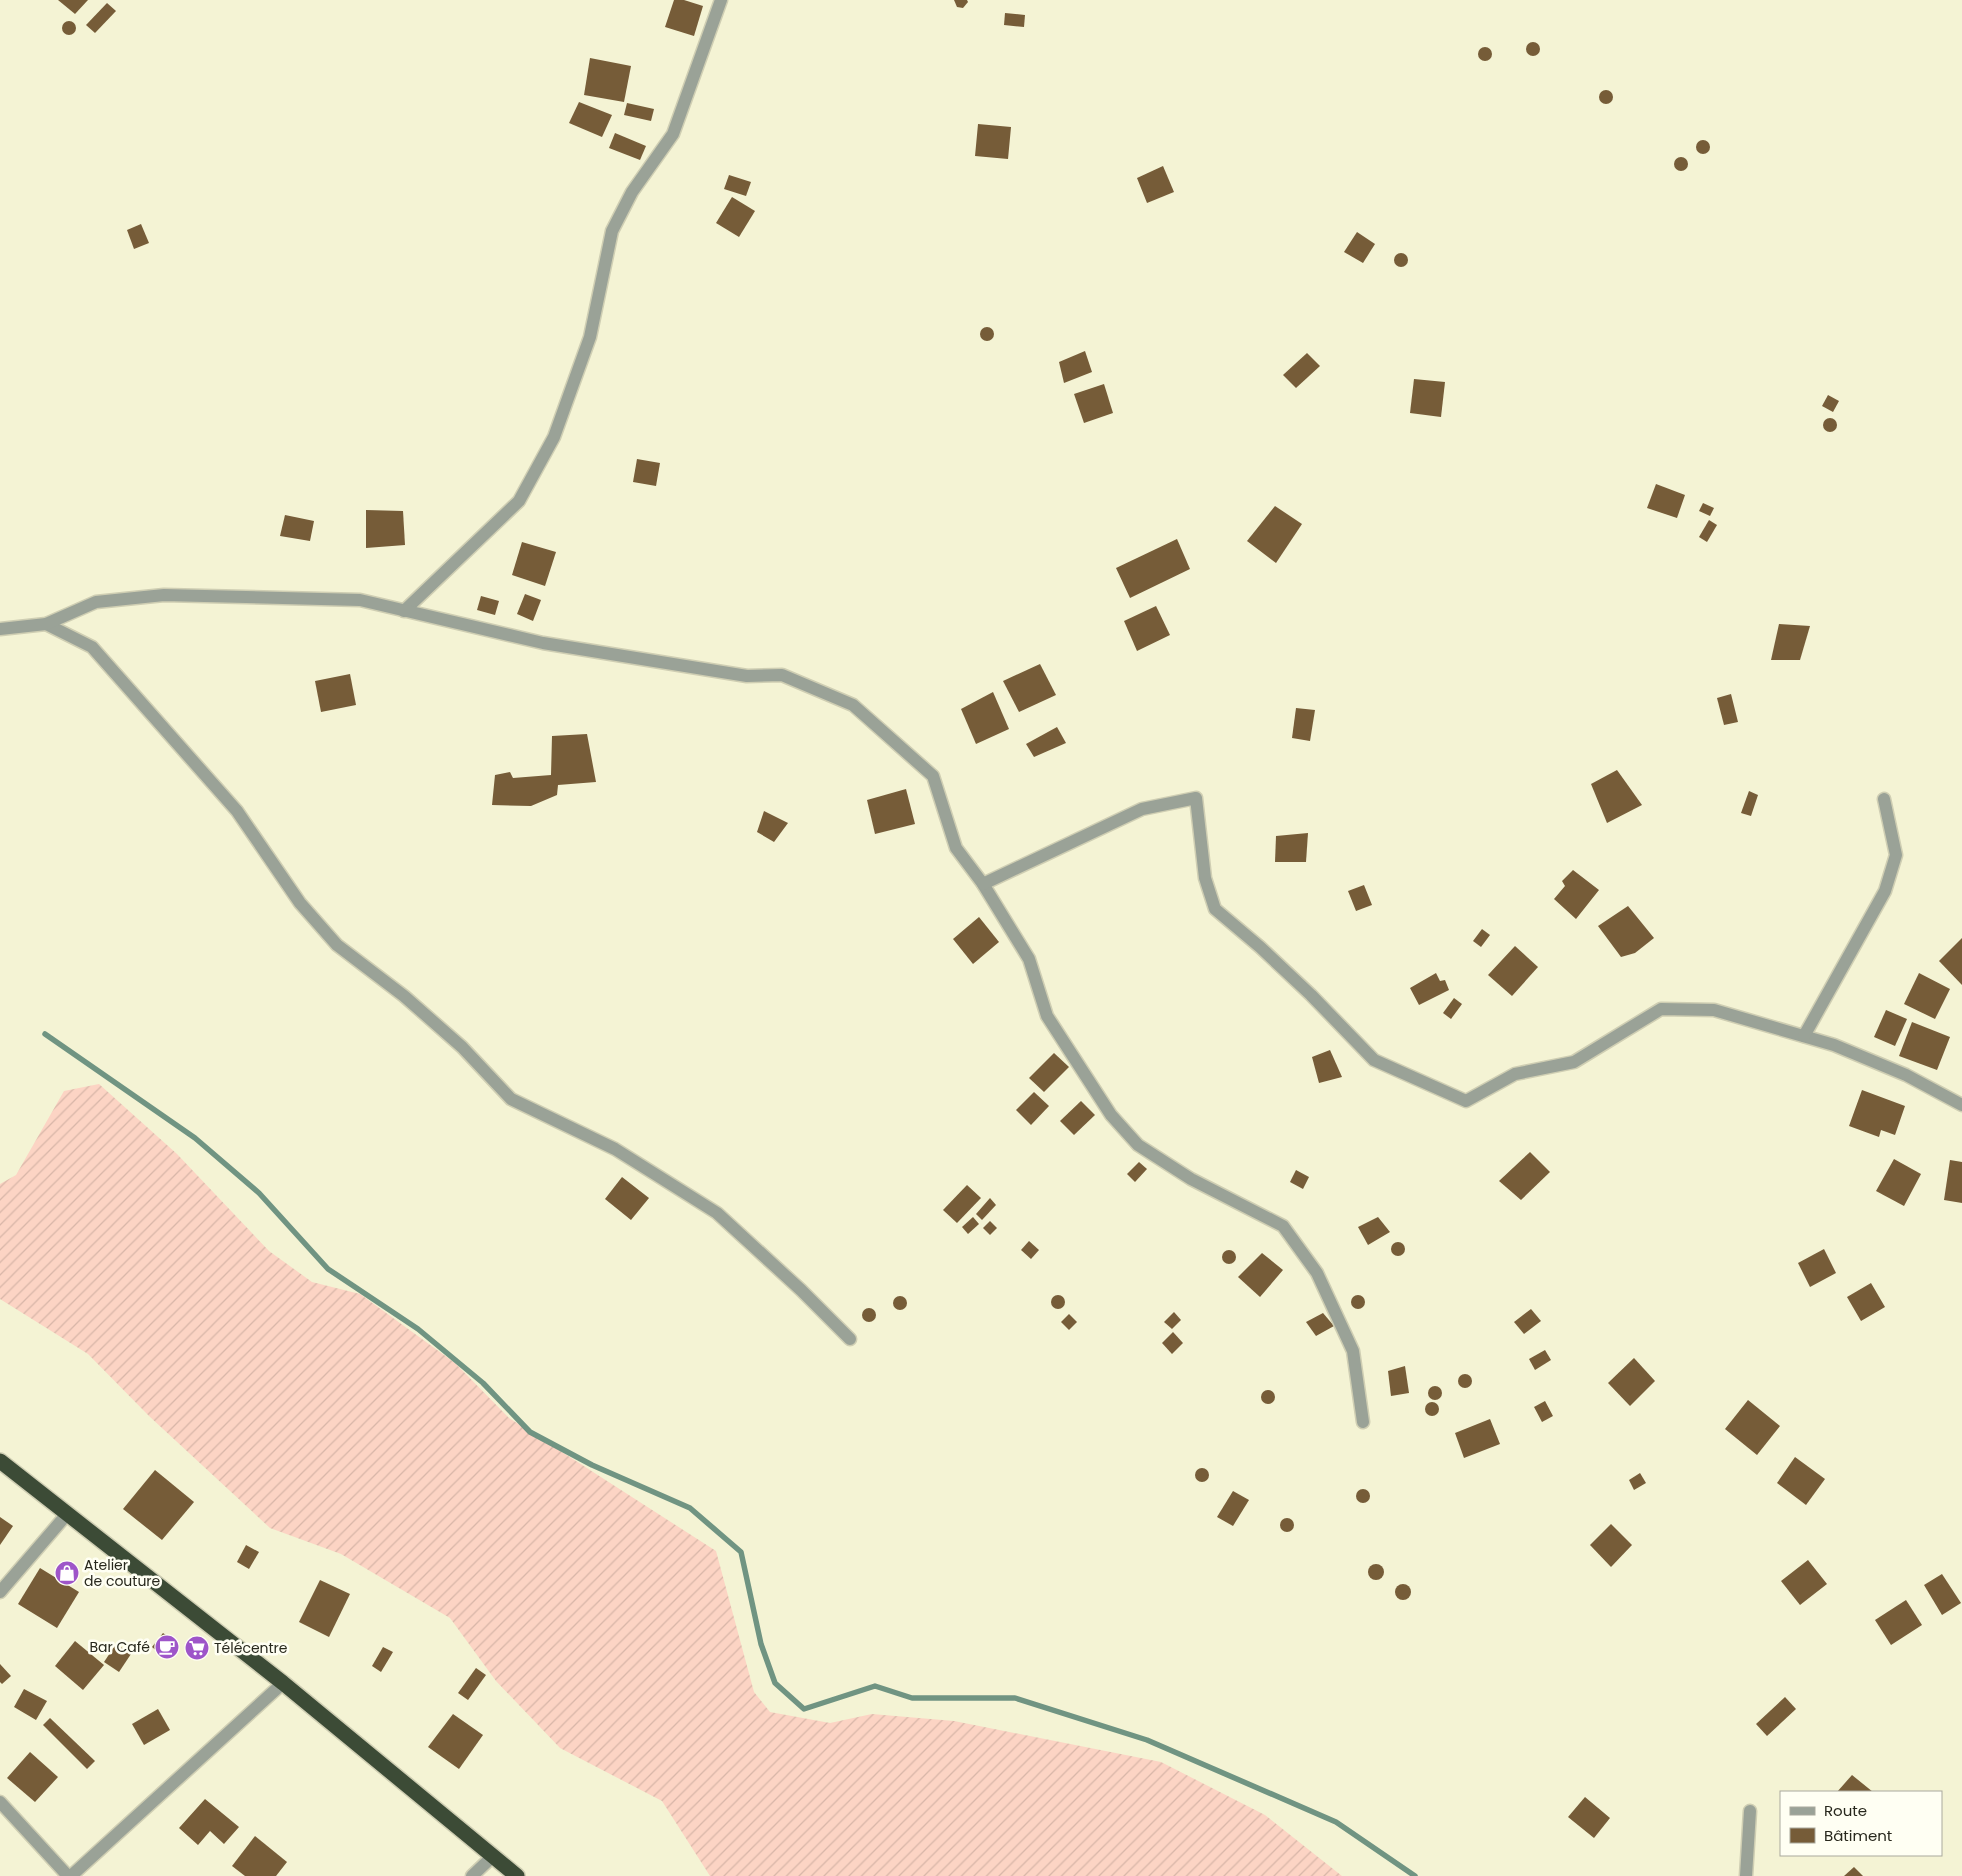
<svg xmlns="http://www.w3.org/2000/svg" width="1962" height="1876" font-family="Poppins,sans-serif">
<style>
.garden{fill:url(#garden-furrows)}
.lines{fill:none;stroke-linecap:round;stroke-linejoin:round}
.stream{stroke:#709482;stroke-width:5.5}
.building{fill:#765c38}
.minor-casing{stroke:#cfceb3;stroke-width:15}
.highway-casing{stroke:#cfceb3;stroke-width:18}
.minor{stroke:#9aa297;stroke-width:12}
.highway{stroke:#3c4b36;stroke-width:15}
.labels{text-anchor:middle;dominant-baseline:central;stroke-width:5;stroke-linejoin:round;paint-order:stroke}
.poi-label{font-size:14px;fill:#28281d;stroke:#fffff3;text-anchor:start}
</style>
<defs>
<pattern id="garden-furrows" width="10" height="10" patternUnits="userSpaceOnUse" patternTransform="scale(1.25)"><rect width="10" height="10" fill="#fcd4c4"/><path d="M-1 1l2-2M0 10L10 0M9 11l2-2" fill="none" stroke="#d8b6a8"/></pattern>
</defs>
<rect width="100%" height="100%" fill="#f4f3d4"/>
<path class="garden" d="M 99,1084 L 177,1154 L 269,1251 L 312,1282 L 360,1294 L 455,1363 L 509,1418 L 716,1551 L 754,1692 L 770,1712 L 830,1723 L 872,1714 L 954,1721 L 1161,1762 L 1265,1815 L 1342,1876 L 710,1876 L 662,1801 L 560,1748 L 496,1681 L 450,1618 L 341,1554 L 270,1528 L 149,1416 L 88,1354 L 0,1299 L 0,1184 L 16,1175 L 64,1091 Z"/>
<g class="lines">
<path class="stream" d="M 45,1034 L 195,1138 L 259,1193 L 328,1269 L 418,1329 L 483,1383 L 530,1432 L 592,1465 L 690,1508 L 741,1552 L 761,1644 L 775,1683 L 804,1709 L 875,1686 L 912,1698 L 1015,1698 L 1147,1740 L 1336,1822 L 1415,1876"/>
</g>
<g class="building">
<path d="M 58,0 L 88,0 L 75,14 Z"/>
<path d="M 674,0 L 684,0 L 703,6 L 694,36 L 665,27 Z"/>
<path d="M 954,0 L 967,0 L 968,2 L 963,8 L 957,7 Z"/>
<path d="M 107,3 L 116,11 L 95,33 L 86,25 Z"/>
<path d="M 1005,13 L 1025,15 L 1024,27 L 1004,25 Z"/>
<circle cx="69" cy="28" r="7"/>
<circle cx="1533" cy="49" r="7"/>
<circle cx="1485" cy="54" r="7"/>
<path d="M 590,58 L 631,66 L 624,102 L 584,95 Z"/>
<circle cx="1606" cy="97" r="7"/>
<path d="M 579,102 L 612,115 L 602,137 L 569,123 Z"/>
<path d="M 627,103 L 654,109 L 651,121 L 624,115 Z"/>
<path d="M 978,124 L 1011,127 L 1008,159 L 975,156 Z"/>
<path d="M 615,133 L 646,146 L 640,160 L 609,148 Z"/>
<circle cx="1703" cy="147" r="7"/>
<circle cx="1681" cy="164" r="7"/>
<path d="M 1163,166 L 1174,192 L 1147,203 L 1137,178 Z"/>
<path d="M 729,175 L 751,182 L 746,196 L 724,189 Z"/>
<path d="M 732,197 L 755,211 L 739,237 L 716,223 Z"/>
<path d="M 141,224 L 149,243 L 134,249 L 127,230 Z"/>
<path d="M 1357,232 L 1375,244 L 1363,263 L 1344,252 Z"/>
<circle cx="1401" cy="260" r="7"/>
<circle cx="987" cy="334" r="7"/>
<path d="M 1085,351 L 1092,372 L 1064,383 L 1059,362 Z"/>
<path d="M 1307,353 L 1320,366 L 1296,388 L 1283,375 Z"/>
<path d="M 1414,379 L 1445,382 L 1441,417 L 1410,413 Z"/>
<path d="M 1104,384 L 1113,413 L 1084,423 L 1074,394 Z"/>
<path d="M 1828,395 L 1839,401 L 1833,412 L 1822,406 Z"/>
<circle cx="1830" cy="425" r="7"/>
<path d="M 637,459 L 660,463 L 656,486 L 633,482 Z"/>
<path d="M 1656,484 L 1685,495 L 1677,518 L 1647,508 Z"/>
<path d="M 1703,503 L 1714,508 L 1710,516 L 1699,511 Z"/>
<path d="M 1275,506 L 1302,524 L 1276,563 L 1247,541 Z"/>
<path d="M 366,510 L 403,511 L 405,545 L 366,548 Z"/>
<path d="M 285,515 L 314,521 L 310,541 L 280,536 Z"/>
<path d="M 1709,520 L 1717,525 L 1707,542 L 1699,537 Z"/>
<path d="M 1177,539 L 1190,569 L 1130,598 L 1116,568 Z"/>
<path d="M 522,542 L 556,552 L 545,586 L 512,575 Z"/>
<path d="M 525,594 L 541,600 L 533,621 L 517,614 Z"/>
<path d="M 481,596 L 499,601 L 495,615 L 477,610 Z"/>
<path d="M 1156,606 L 1170,635 L 1137,651 L 1124,621 Z"/>
<path d="M 1779,624 L 1810,626 L 1800,660 L 1771,660 Z"/>
<path d="M 1040,664 L 1056,695 L 1019,712 L 1003,681 Z"/>
<path d="M 350,674 L 356,705 L 321,712 L 315,681 Z"/>
<path d="M 993,692 L 1009,729 L 976,744 L 961,709 Z"/>
<path d="M 1731,694 L 1738,722 L 1724,725 L 1717,698 Z"/>
<path d="M 1296,708 L 1315,710 L 1310,741 L 1292,738 Z"/>
<path d="M 1057,727 L 1066,743 L 1034,757 L 1026,744 Z"/>
<path d="M 587,734 L 596,782 L 558,785 L 557,795 L 531,806 L 492,805 L 495,775 L 510,772 L 513,778 L 551,775 L 552,736 Z"/>
<path d="M 1617,770 L 1642,805 L 1607,823 L 1591,784 Z"/>
<path d="M 906,789 L 915,824 L 875,834 L 867,800 Z"/>
<path d="M 1749,791 L 1758,795 L 1751,816 L 1741,813 Z"/>
<path d="M 764,811 L 788,823 L 774,842 L 757,832 Z"/>
<path d="M 1308,833 L 1306,862 L 1275,862 L 1276,836 Z"/>
<path d="M 1573,870 L 1599,890 L 1576,919 L 1554,899 L 1565,886 L 1562,881 Z"/>
<path d="M 1364,885 L 1372,905 L 1356,911 L 1348,891 Z"/>
<path d="M 1628,906 L 1654,938 L 1635,953 L 1621,957 L 1598,926 Z"/>
<path d="M 979,917 L 999,942 L 973,964 L 953,939 Z"/>
<path d="M 1482,929 L 1490,935 L 1481,947 L 1473,941 Z"/>
<path d="M 1962,938 L 1962,985 L 1939,961 Z"/>
<path d="M 1515,946 L 1538,967 L 1512,996 L 1488,975 Z"/>
<path d="M 1436,973 L 1440,981 L 1445,980 L 1449,990 L 1419,1005 L 1410,988 Z"/>
<path d="M 1919,973 L 1950,989 L 1935,1019 L 1904,1004 Z"/>
<path d="M 1454,998 L 1462,1004 L 1451,1019 L 1443,1013 Z"/>
<path d="M 1886,1010 L 1907,1019 L 1895,1046 L 1874,1037 Z"/>
<path d="M 1912,1022 L 1950,1037 L 1937,1070 L 1899,1056 Z"/>
<path d="M 1330,1050 L 1342,1077 L 1319,1083 L 1312,1057 Z"/>
<path d="M 1054,1053 L 1069,1067 L 1044,1092 L 1029,1078 Z"/>
<path d="M 1862,1090 L 1905,1106 L 1895,1135 L 1881,1130 L 1879,1137 L 1849,1126 Z"/>
<path d="M 1034,1092 L 1049,1106 L 1031,1125 L 1016,1110 Z"/>
<path d="M 1081,1101 L 1095,1115 L 1074,1135 L 1060,1121 Z"/>
<path d="M 1530,1152 L 1550,1172 L 1521,1200 L 1499,1181 Z"/>
<path d="M 1894,1159 L 1921,1174 L 1904,1206 L 1876,1191 Z"/>
<path d="M 1950,1160 L 1962,1162 L 1962,1203 L 1944,1200 Z"/>
<path d="M 1139,1162 L 1147,1169 L 1135,1182 L 1127,1174 Z"/>
<path d="M 1296,1170 L 1309,1177 L 1303,1189 L 1290,1182 Z"/>
<path d="M 622,1177 L 649,1198 L 631,1220 L 605,1199 Z"/>
<path d="M 967,1185 L 981,1198 L 957,1223 L 943,1210 Z"/>
<path d="M 990,1198 L 996,1205 L 982,1220 L 976,1214 Z"/>
<path d="M 973,1217 L 979,1224 L 968,1234 L 962,1227 Z"/>
<path d="M 1378,1217 L 1390,1232 L 1368,1245 L 1358,1227 Z"/>
<path d="M 990,1221 L 997,1228 L 990,1235 L 983,1228 Z"/>
<path d="M 1029,1241 L 1039,1250 L 1031,1259 L 1021,1250 Z"/>
<circle cx="1398" cy="1249" r="7"/>
<path d="M 1824,1249 L 1836,1273 L 1810,1287 L 1798,1263 Z"/>
<circle cx="1229" cy="1257" r="7"/>
<path d="M 1262,1253 L 1283,1270 L 1260,1297 L 1238,1277 Z"/>
<path d="M 1871,1283 L 1885,1307 L 1861,1321 L 1847,1297 Z"/>
<circle cx="1358" cy="1302" r="7"/>
<circle cx="1058" cy="1302" r="7"/>
<circle cx="900" cy="1303" r="7"/>
<circle cx="869" cy="1315" r="7"/>
<path d="M 1531,1309 L 1541,1321 L 1524,1334 L 1514,1322 Z"/>
<path d="M 1174,1312 L 1181,1320 L 1172,1329 L 1164,1322 Z"/>
<path d="M 1323,1313 L 1334,1326 L 1316,1336 L 1306,1322 Z"/>
<path d="M 1069,1314 L 1077,1322 L 1069,1330 L 1061,1322 Z"/>
<path d="M 1173,1332 L 1183,1343 L 1172,1354 L 1162,1343 Z"/>
<path d="M 1545,1350 L 1551,1360 L 1535,1370 L 1529,1359 Z"/>
<path d="M 1634,1358 L 1655,1381 L 1630,1406 L 1608,1383 Z"/>
<path d="M 1405,1366 L 1409,1393 L 1391,1396 L 1388,1371 Z"/>
<circle cx="1465" cy="1381" r="7"/>
<circle cx="1435" cy="1393" r="7"/>
<circle cx="1268" cy="1397" r="7"/>
<path d="M 1748,1400 L 1780,1426 L 1757,1455 L 1725,1429 Z"/>
<path d="M 1545,1401 L 1553,1416 L 1542,1422 L 1534,1407 Z"/>
<circle cx="1432" cy="1409" r="7"/>
<path d="M 1490,1419 L 1500,1444 L 1464,1458 L 1455,1433 Z"/>
<path d="M 1795,1457 L 1825,1479 L 1806,1505 L 1777,1483 Z"/>
<circle cx="1202" cy="1475" r="7"/>
<path d="M 155,1470 L 194,1502 L 162,1540 L 123,1509 Z"/>
<path d="M 1640,1473 L 1646,1483 L 1634,1490 L 1629,1480 Z"/>
<circle cx="1363" cy="1496" r="7"/>
<path d="M 1233,1491 L 1249,1500 L 1233,1526 L 1217,1517 Z"/>
<path d="M 0,1517 L 13,1526 L 0,1545 Z"/>
<circle cx="1287" cy="1525" r="7"/>
<path d="M 1611,1524 L 1632,1545 L 1611,1567 L 1590,1545 Z"/>
<path d="M 246,1545 L 259,1552 L 249,1569 L 237,1562 Z"/>
<path d="M 1808,1560 L 1827,1584 L 1800,1605 L 1781,1581 Z"/>
<circle cx="1376" cy="1572" r="8"/>
<path d="M 40,1568 L 79,1592 L 57,1628 L 18,1604 Z"/>
<path d="M 1942,1574 L 1961,1603 L 1942,1615 L 1924,1585 Z"/>
<path d="M 320,1580 L 350,1594 L 329,1637 L 299,1622 Z"/>
<circle cx="1403" cy="1592" r="8"/>
<path d="M 1906,1600 L 1922,1625 L 1891,1645 L 1875,1620 Z"/>
<path d="M 163,1633 L 176,1642 L 164,1657 L 152,1647 Z"/>
<path d="M 75,1641 L 104,1665 L 83,1690 L 55,1666 Z"/>
<path d="M 116,1644 L 131,1654 L 119,1672 L 104,1662 Z"/>
<path d="M 383,1647 L 393,1652 L 381,1672 L 372,1666 Z"/>
<path d="M 0,1664 L 11,1676 L 2,1684 L 0,1682 Z"/>
<path d="M 476,1668 L 486,1675 L 468,1700 L 458,1693 Z"/>
<path d="M 24,1689 L 47,1701 L 36,1720 L 14,1707 Z"/>
<path d="M 1785,1697 L 1796,1709 L 1767,1736 L 1756,1724 Z"/>
<path d="M 158,1709 L 170,1730 L 144,1745 L 132,1724 Z"/>
<path d="M 453,1714 L 483,1735 L 459,1769 L 428,1747 Z"/>
<path d="M 50,1718 L 95,1761 L 87,1769 L 43,1725 Z"/>
<path d="M 30,1752 L 58,1777 L 35,1802 L 7,1778 Z"/>
<path d="M 1852,1775 L 1873,1792 L 1837,1792 Z"/>
<path d="M 1585,1797 L 1610,1818 L 1594,1838 L 1568,1817 Z"/>
<path d="M 205,1799 L 239,1827 L 224,1844 L 210,1831 L 198,1845 L 179,1828 Z"/>
<path d="M 255,1836 L 287,1862 L 276,1876 L 245,1876 L 232,1866 Z"/>
<path d="M 1854,1867 L 1863,1876 L 1844,1876 Z"/>
</g>
<g class="lines">
<defs>
<g id="minor">
<path d="M 404,611 L 519,501 L 554,437 L 590,337 L 612,231 L 632,192 L 673,134 L 721,0"/>
<path d="M 46,624 L 92,647 L 237,811 L 300,903 L 337,945 L 404,996 L 462,1047 L 511,1099 L 615,1149 L 717,1213 L 801,1290 L 850,1339"/>
<path d="M 0,629 L 46,624 L 96,602 L 164,595 L 360,600 L 543,643 L 747,676 L 782,675 L 853,705 L 933,776 L 956,848 L 983,884 L 1029,959 L 1047,1016 L 1111,1115 L 1138,1145 L 1191,1179 L 1283,1226 L 1317,1273 L 1353,1351 L 1363,1422"/>
<path d="M 983,884 L 1142,809 L 1196,798 L 1205,878 L 1215,909 L 1260,947 L 1311,995 L 1374,1060 L 1466,1101 L 1515,1074 L 1574,1062 L 1661,1009 L 1714,1010 L 1834,1045 L 1906,1075 L 1962,1105"/>
<path d="M 1804,1036 L 1885,891 L 1896,855 L 1884,799"/>
<path d="M 0,1592 L 68,1513"/>
<path d="M 0,1802 L 68,1876"/>
<path d="M 71,1876 L 283,1683"/>
<path d="M 472,1876 L 493,1856"/>
<path d="M 1746,1876 L 1750,1811"/>
</g>
<path id="highway" d="M 0,1461 L 283,1683 L 517,1876"/>
</defs>
<use href="#minor" class="minor-casing"/>
<use href="#highway" class="highway-casing"/>
<use href="#minor" class="minor"/>
<use href="#highway" class="highway"/>
</g>
<defs>
<symbol id="shop-disc" viewBox="-11 -11 22 22"><circle r="9.5" fill="#9e55c9" stroke="#fffff3"/><path d="M-5-2.5h2.3a2.7 3.5 0 0 1 5.4 0H5L5.5 6h-11ZM-1.5-2.5h3a1.5 2.3 0 0 0-3 0Z" fill="#fff"/></symbol>
<symbol id="cafe-disc" viewBox="-11 -11 22 22"><circle r="9.5" fill="#9e55c9" stroke="#fffff3"/><path d="M-5.5-4.5H6V0H3Q3 3.5 0 3.5H-2.5Q-5.5 3.5-5.5 0ZM3-3.2v2h1.7v-2ZM-6 4.5H4V6H-6Z" fill="#fff"/></symbol>
<symbol id="supermarket-disc" viewBox="-11 -11 22 22"><circle r="9.5" fill="#9e55c9" stroke="#fffff3"/><path d="M-6-5.5h2.5l.6 2H6L4.5 2H-2.5L-4.4-4H-6ZM-1.5 3.2a1.3 1.3 0 1 0 .1 0ZM3 3.2a1.3 1.3 0 1 0 .1 0Z" fill="#fff"/></symbol>
</defs>
<g fill-rule="evenodd">
<use href="#shop-disc" x="53" y="1559" width="28" height="28"/>
<use href="#cafe-disc" x="153" y="1633" width="28" height="28"/>
<use href="#supermarket-disc" x="183" y="1634" width="28" height="28"/>
</g>
<g class="labels">
<g class="poi-label">
<text x="84" y="1565">Atelier<tspan x="84" dy="16">de couture</tspan></text>
<text x="150" y="1647" text-anchor="end">Bar Café</text>
<text x="214" y="1648">Télécentre</text>
</g>
</g>
<rect x="1780" y="1791" width="162" height="65" fill="#fffff3" stroke="#a9a99d"/>
<rect x="1790" y="1807" width="25" height="8" fill="#9aa297" stroke="#a9a99d"/>
<text x="1824" y="1816" font-size="15" fill="#28281d">Route</text>
<rect x="1790" y="1828" width="25" height="15" fill="#765c38" stroke="#a9a99d"/>
<text x="1824" y="1841" font-size="15" fill="#28281d">Bâtiment</text>
</svg>
